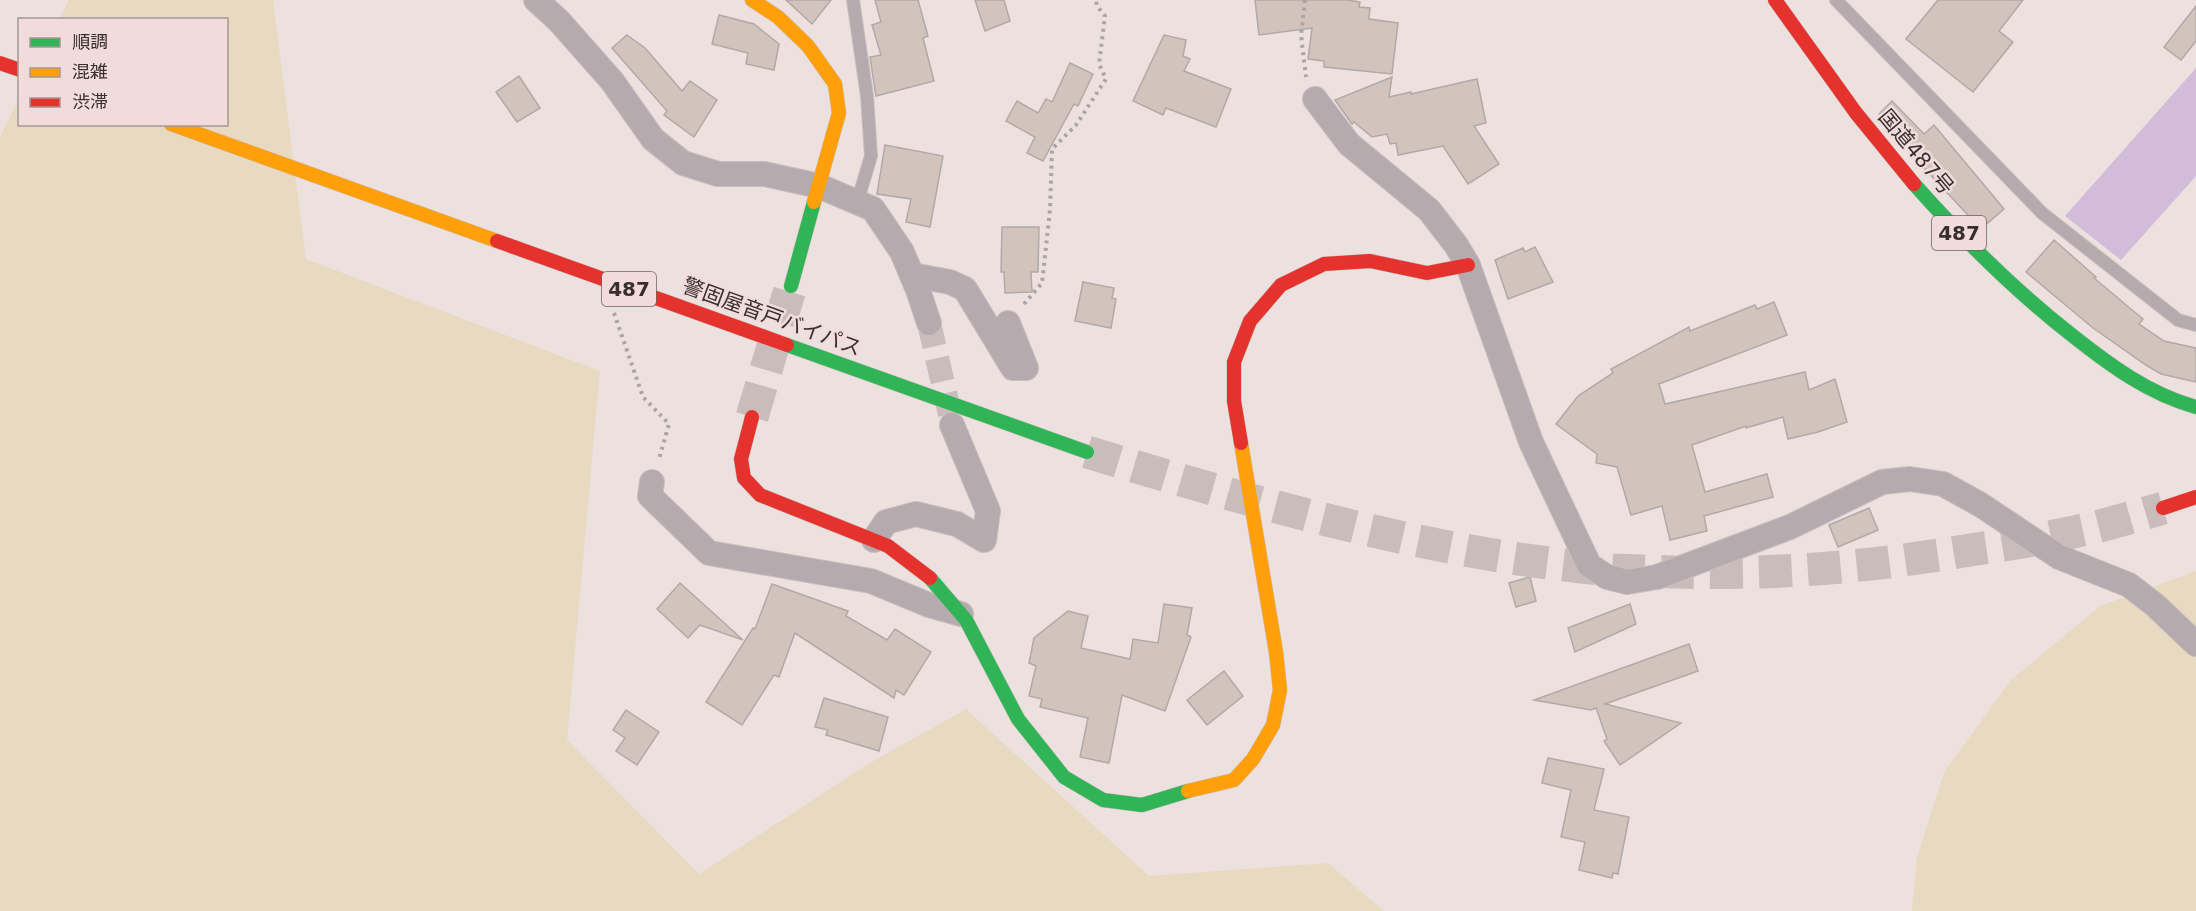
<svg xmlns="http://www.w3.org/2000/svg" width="2196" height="911" font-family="'DejaVu Sans','Noto Sans JP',sans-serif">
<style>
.green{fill:#e8d9c1}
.water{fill:#d3bcda}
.building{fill:#d2c3bd;stroke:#b2a9a6;stroke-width:1.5}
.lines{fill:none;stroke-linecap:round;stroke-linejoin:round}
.street-tunnel{stroke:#c9bdbc;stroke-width:24;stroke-dasharray:24 12;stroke-linecap:butt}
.secondary-tunnel{stroke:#c9bdbc;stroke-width:33;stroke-dasharray:33 16;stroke-linecap:butt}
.highway-tunnel{stroke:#c9bdbc;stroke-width:33;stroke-dasharray:33 16;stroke-linecap:butt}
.lane-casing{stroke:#c8bebd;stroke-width:14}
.street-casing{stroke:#c8bebd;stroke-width:26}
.fast-casing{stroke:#c8bebd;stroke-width:15}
.slow-casing{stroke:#c8bebd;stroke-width:15}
.jam-casing{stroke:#c8bebd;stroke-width:15}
.path{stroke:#aba3a4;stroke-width:4;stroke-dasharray:3 4.5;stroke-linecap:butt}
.lane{stroke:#b5abaf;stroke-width:12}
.street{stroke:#b5abaf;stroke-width:24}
.fast{stroke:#30b455;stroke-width:14}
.slow{stroke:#ff9f0a;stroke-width:14}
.jam{stroke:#e5322d;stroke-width:14}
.labels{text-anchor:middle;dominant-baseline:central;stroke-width:5;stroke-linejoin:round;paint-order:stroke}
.shield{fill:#f2dcdb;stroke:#6f6362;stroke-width:1.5}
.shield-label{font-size:20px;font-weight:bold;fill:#372f2e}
.street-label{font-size:21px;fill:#372f2e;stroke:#f2dcdb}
</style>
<rect width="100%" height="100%" fill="#ede1e0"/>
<g class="green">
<path d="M 69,0 L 273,0 L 306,259 L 600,371 L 567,740 L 699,874 L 868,764 L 966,709 L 1149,876 L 1328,863 L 1384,911 L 0,911 L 0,137 L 19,98 L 20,124 L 226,124 L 226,20 L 59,19 Z"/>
<path d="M 2196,571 L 2196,911 L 1912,911 L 1917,857 L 1944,772 L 2011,680 L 2100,606 Z"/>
</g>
<path class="water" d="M 2196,68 L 2196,176 L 2121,260 L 2065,216 Z"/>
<g class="building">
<path d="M 786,0 L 831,0 L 812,24 Z"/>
<path d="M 875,0 L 918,0 L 928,36 L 923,38 L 934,81 L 876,96 L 870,57 L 881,55 L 872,25 L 881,22 Z"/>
<path d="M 975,0 L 1004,0 L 1010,21 L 985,31 Z"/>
<path d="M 1255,0 L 1348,0 L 1360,2 L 1359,7 L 1370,8 L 1369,19 L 1398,23 L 1392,74 L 1324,67 L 1324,61 L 1308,59 L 1312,28 L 1259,35 Z"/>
<path d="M 1938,0 L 2023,0 L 1999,31 L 2013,42 L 1973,92 L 1906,39 Z"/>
<path d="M 2196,6 L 2196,41 L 2181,60 L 2164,47 Z"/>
<path d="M 719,15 L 754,24 L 779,44 L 774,70 L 746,64 L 748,53 L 712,44 Z"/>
<path d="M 627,35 L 645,48 L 682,91 L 690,81 L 717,100 L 694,137 L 664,115 L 667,111 L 612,48 Z"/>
<path d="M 1164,35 L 1186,40 L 1183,56 L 1190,59 L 1184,71 L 1231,89 L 1216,127 L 1166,108 L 1163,115 L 1133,101 Z"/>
<path d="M 1070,63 L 1093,74 L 1078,106 L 1074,104 L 1043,161 L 1027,153 L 1035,137 L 1006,121 L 1017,101 L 1038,113 L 1046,99 L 1052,102 Z"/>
<path d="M 519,76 L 540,108 L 517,122 L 496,92 Z"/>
<path d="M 1392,77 L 1389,97 L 1411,92 L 1411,94 L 1477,79 L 1486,123 L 1474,126 L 1499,164 L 1468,184 L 1443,146 L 1398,155 L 1396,143 L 1390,144 L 1387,134 L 1372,137 L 1354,122 L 1352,124 L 1335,100 Z"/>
<path d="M 1892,101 L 1924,134 L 1934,125 L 2004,209 L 1981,229 L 1922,166 L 1879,114 Z"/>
<path d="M 885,145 L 943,156 L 930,227 L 906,222 L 911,199 L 877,194 Z"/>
<path d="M 1002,227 L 1039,227 L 1038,272 L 1031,272 L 1032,292 L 1005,293 L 1004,272 L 1001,272 Z"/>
<path d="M 2054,240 L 2096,277 L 2094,278 L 2143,319 L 2139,324 L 2164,341 L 2196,348 L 2196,382 L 2161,374 L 2146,365 L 2093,328 L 2026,272 Z"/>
<path d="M 1535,247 L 1553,282 L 1508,299 L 1495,260 L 1523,248 L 1525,252 Z"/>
<path d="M 1083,282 L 1114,288 L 1112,298 L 1116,299 L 1111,328 L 1075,321 Z"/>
<path d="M 1774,302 L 1787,335 L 1659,384 L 1665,404 L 1805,372 L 1809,390 L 1835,379 L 1847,422 L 1818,432 L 1788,439 L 1783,417 L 1746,428 L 1746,426 L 1692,445 L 1705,492 L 1767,474 L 1773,497 L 1704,516 L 1707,531 L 1670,540 L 1662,506 L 1631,515 L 1617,467 L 1596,463 L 1597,454 L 1556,424 L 1578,396 L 1613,373 L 1611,369 L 1689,327 L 1690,331 L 1755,305 L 1757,309 Z"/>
<path d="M 1869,508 L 1878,530 L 1838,547 L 1829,525 Z"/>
<path d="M 1530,577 L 1536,601 L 1516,607 L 1509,583 Z"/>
<path d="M 680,583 L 743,640 L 700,625 L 688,638 L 657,609 Z"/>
<path d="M 772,584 L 848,611 L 846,616 L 887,640 L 895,629 L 931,652 L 904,695 L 896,690 L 894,698 L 795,633 L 779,677 L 774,675 L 742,725 L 706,702 L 753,628 L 755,629 Z"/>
<path d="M 1164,604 L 1192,608 L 1187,635 L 1191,637 L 1165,711 L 1122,695 L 1109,763 L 1080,757 L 1088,718 L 1040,707 L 1042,699 L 1029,696 L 1036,666 L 1029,663 L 1034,638 L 1068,611 L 1088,616 L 1081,648 L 1130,659 L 1133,639 L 1158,643 Z"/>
<path d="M 1630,604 L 1636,624 L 1575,652 L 1568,628 Z"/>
<path d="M 1689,644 L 1698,671 L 1605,704 L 1681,723 L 1620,765 L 1604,741 L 1607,739 L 1596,708 L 1591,710 L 1534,700 Z"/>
<path d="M 1224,671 L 1243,696 L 1207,725 L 1187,700 Z"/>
<path d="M 824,698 L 888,717 L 879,751 L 826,735 L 828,730 L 815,727 Z"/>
<path d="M 626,710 L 659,732 L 637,765 L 616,751 L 625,738 L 613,730 Z"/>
<path d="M 1548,758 L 1604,769 L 1594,810 L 1629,817 L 1618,874 L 1613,873 L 1612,878 L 1579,870 L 1585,842 L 1561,837 L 1571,790 L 1542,783 Z"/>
</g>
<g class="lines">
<path class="street-tunnel" d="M 929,323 L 950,414"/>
<path class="secondary-tunnel" d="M 752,417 L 791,286"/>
<path class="highway-tunnel" d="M 1087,452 C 1259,504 1433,555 1613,570 C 1633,571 1654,571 1674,572 C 1777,575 1868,567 1970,550 C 2006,545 2043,539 2078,531 C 2107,525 2135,516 2163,508"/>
<defs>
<g id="lane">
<path d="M 853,0 L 867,96 L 871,156 L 857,203"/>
<path d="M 1836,0 L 2042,213 L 2178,320 L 2196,325"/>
</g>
<g id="street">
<path d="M 536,0 L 559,21 L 612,81 L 653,139 L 683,163 L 718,174 L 764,174 L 819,186 L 873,209 L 902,252 L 918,290 L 929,323"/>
<path d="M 1315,99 L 1349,144 L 1429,210 L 1456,245 L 1468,265 L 1531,442 L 1589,565 L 1607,577 L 1627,582 L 1657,577 L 1790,527 L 1882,482 L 1910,479 L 1943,484 L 1981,505 L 2059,557 L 2129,585 L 2155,605 L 2196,644"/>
<path d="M 912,275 L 950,282 L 965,289 L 1013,368 L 1026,368 L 1008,323"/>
<path d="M 652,482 L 650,496 L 709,553 L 871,581 L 929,605 L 961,614"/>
<path d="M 874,540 L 886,522 L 916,514 L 957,524 L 984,540 L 988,511 L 952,425"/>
</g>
<g id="fast">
<path d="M 1914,184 C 1963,239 2015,291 2073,336 C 2111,366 2149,394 2196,407"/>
<path d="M 791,286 L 814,202"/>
<path d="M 787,345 L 1087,452"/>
<path d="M 930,578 L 966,620 L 1018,719 L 1064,777 L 1103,800 L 1142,805 L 1188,791"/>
</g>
<g id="slow">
<path d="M 752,0 L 778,17 L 808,46 L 835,84 L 839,113 L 814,202"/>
<path d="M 171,124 L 497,241"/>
<path d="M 1188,791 L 1234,780 L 1253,759 L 1273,725 L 1280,690 L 1276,652 L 1241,443"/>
</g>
<g id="jam">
<path d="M 1775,0 L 1856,113 L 1914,184"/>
<path d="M 0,63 L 20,70"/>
<path d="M 497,241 L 787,345"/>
<path d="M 752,417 L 741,459 L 744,478 L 760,495 L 888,546 L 930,578"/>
<path d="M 1241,443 L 1234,401 L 1234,362 L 1250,321 L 1281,285 L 1324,264 L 1370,261 L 1427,273 L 1468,265"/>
<path d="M 2163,508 L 2196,497"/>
</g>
</defs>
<use href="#lane" class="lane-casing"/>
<use href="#street" class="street-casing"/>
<use href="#fast" class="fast-casing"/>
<use href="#slow" class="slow-casing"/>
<use href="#jam" class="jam-casing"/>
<g class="path">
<path d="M 1305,0 L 1301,35 L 1306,77"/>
<path d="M 1024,304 L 1042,283 L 1050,210 L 1052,149 L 1076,125 L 1106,79 L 1099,64 L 1105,16 L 1097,6 L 1096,0"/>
<path d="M 614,313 L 643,397 L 669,424 L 659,459"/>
</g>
<use href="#lane" class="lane"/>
<use href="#street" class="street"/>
<use href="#fast" class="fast"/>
<use href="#slow" class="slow"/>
<use href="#jam" class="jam"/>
</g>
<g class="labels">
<g class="shield">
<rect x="1932" y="216" width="54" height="34" rx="4.5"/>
<rect x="602" y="272" width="54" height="34" rx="4.5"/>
</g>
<g class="shield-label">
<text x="1959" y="233">487</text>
<text x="629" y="289">487</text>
</g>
<g class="street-label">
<text transform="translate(1916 152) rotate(50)">国道487号</text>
<text transform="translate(772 317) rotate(20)">警固屋音戸バイパス</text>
</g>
</g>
<rect x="18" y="18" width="210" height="108" fill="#f2dcdb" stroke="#a79796" stroke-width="1.5"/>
<rect x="30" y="38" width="30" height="9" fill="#30b455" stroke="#a79796" stroke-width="1.5"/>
<text x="72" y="48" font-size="18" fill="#372f2e">順調</text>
<rect x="30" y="68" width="30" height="9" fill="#ff9f0a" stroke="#a79796" stroke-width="1.5"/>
<text x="72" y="78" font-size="18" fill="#372f2e">混雑</text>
<rect x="30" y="98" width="30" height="9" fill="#e5322d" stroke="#a79796" stroke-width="1.5"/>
<text x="72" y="108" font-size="18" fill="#372f2e">渋滞</text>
</svg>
